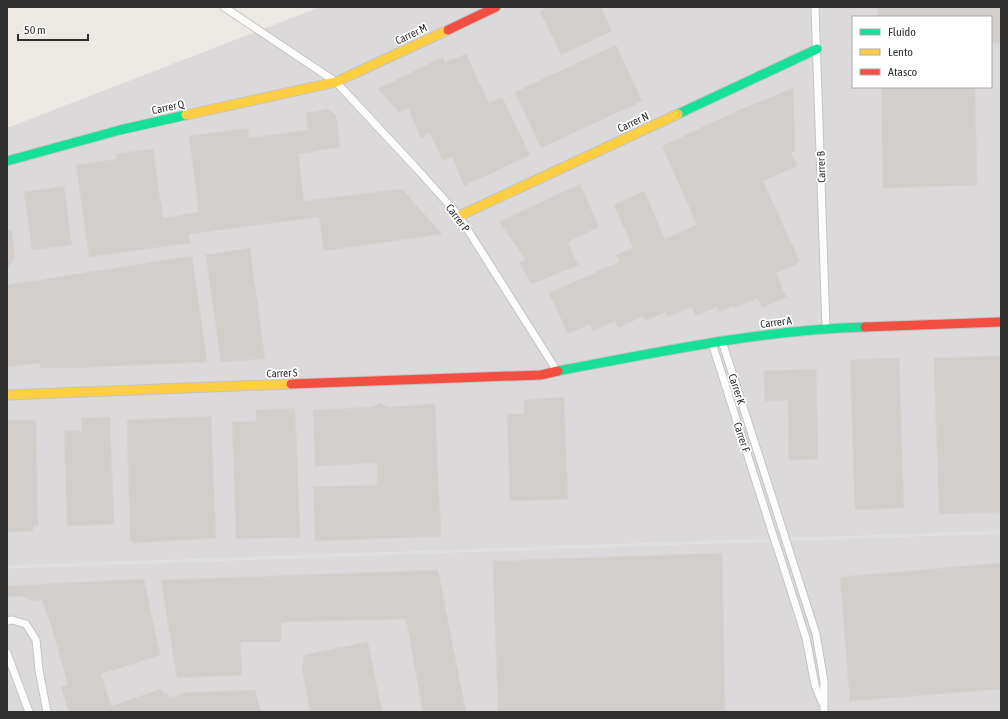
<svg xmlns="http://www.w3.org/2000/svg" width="1008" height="719" font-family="'Asap Condensed',sans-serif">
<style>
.industrial{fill:#dcd9db;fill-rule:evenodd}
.building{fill:#d1cecb;stroke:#d7d4d0}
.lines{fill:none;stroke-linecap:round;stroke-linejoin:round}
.street-casing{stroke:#c5c4c5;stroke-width:9}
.fast-casing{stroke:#c5c4c5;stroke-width:11}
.slow-casing{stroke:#c5c4c5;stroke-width:11}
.jam-casing{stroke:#c5c4c5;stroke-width:11}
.street{stroke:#fcfcfb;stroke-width:7}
.fast{stroke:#16e098;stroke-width:9}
.slow{stroke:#ffcf43;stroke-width:9}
.jam{stroke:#f24e42;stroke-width:9}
.rail{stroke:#dfdfe1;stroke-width:3}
.street-bridge-casing{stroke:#c5c4c5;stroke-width:9;stroke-linecap:butt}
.street-bridge{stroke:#fcfcfb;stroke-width:7}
.labels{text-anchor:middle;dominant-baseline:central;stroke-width:3.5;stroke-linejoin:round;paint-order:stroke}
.street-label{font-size:11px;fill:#2e2e2e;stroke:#fff}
</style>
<rect width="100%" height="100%" fill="#ece8e4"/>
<path class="industrial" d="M 320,7 L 1001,7 L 1001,712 L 7,712 L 7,128 ZM 853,17 L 991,17 L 991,87 L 853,87 Z"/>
<g class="building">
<path d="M 548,7 L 601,7 L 612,31 L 561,55 L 540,11 Z"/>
<path d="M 878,7 L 1001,7 L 1001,43 L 991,43 L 991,17 L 878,17 Z"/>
<path d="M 616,45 L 642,101 L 541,148 L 515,92 Z"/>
<path d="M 466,54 L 489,103 L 502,97 L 530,155 L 464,186 L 452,156 L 443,161 L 430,133 L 421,138 L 408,108 L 400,113 L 378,89 L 443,57 L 445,62 Z"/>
<path d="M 881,87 L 975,87 L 977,185 L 883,188 Z"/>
<path d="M 793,88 L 795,151 L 791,153 L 797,166 L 763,181 L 800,262 L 776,273 L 786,297 L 762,308 L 758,298 L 735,308 L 734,306 L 720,312 L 717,307 L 695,316 L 692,307 L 668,317 L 665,312 L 645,321 L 643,316 L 618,328 L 615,321 L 593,331 L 590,324 L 568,334 L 549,293 L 619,262 L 616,255 L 633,248 L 614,205 L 644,191 L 665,239 L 697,225 L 662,146 L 744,108 Z"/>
<path d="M 329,109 L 336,116 L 340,147 L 298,154 L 304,201 L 402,189 L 442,234 L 324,251 L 319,217 L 189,234 L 190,243 L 89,257 L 76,165 L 117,159 L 116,154 L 153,149 L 163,218 L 199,212 L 189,136 L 248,128 L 249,138 L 308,130 L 306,113 Z"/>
<path d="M 580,184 L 599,227 L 568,242 L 578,265 L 532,284 L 519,263 L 526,260 L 499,222 Z"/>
<path d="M 64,186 L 72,245 L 32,250 L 24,192 Z"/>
<path d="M 7,230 L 12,230 L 15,257 L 7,270 Z"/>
<path d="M 250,248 L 265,359 L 221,362 L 206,255 Z"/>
<path d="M 192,256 L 207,362 L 90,367 L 91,368 L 40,368 L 40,363 L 7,367 L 7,285 Z"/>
<path d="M 1001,356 L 1001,512 L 939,514 L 934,358 Z"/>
<path d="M 899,358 L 904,508 L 855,510 L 850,360 Z"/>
<path d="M 816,369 L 818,459 L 789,460 L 788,400 L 765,401 L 764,371 Z"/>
<path d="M 564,397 L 568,499 L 510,501 L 507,414 L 524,414 L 524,400 Z"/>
<path d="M 380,403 L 389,407 L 435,404 L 441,536 L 315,541 L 313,487 L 377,485 L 377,463 L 315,466 L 313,410 L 373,407 Z"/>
<path d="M 295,408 L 300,537 L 236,539 L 232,422 L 256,421 L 256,410 Z"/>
<path d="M 211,416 L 216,538 L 133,543 L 130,540 L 127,420 Z"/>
<path d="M 110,417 L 114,524 L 67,526 L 64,431 L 82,431 L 81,418 Z"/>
<path d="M 7,420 L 36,420 L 38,526 L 33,526 L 33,531 L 7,532 Z"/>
<path d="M 722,553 L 725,712 L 498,712 L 493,561 Z"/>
<path d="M 1001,563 L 1001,689 L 850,701 L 840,577 Z"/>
<path d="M 438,570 L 466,712 L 423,712 L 406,619 L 281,622 L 281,642 L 240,642 L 242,675 L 177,678 L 161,580 Z"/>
<path d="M 144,579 L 160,655 L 101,674 L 111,706 L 161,689 L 165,694 L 168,694 L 169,697 L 180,695 L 180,693 L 255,690 L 261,712 L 69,712 L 61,687 L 68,684 L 51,625 L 42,600 L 32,601 L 22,596 L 7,597 L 7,586 Z"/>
<path d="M 368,642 L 382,712 L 310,712 L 302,668 L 304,655 Z"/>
</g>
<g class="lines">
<defs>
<g id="street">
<path d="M 224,7 L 336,82 L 418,170 L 459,216 L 557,371"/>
<path d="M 815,7 L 826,328"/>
<path d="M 722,341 L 782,528"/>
<path d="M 712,343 L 772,532"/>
<path d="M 789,550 L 816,634 L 824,681 L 824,712"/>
<path d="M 779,553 L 806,638 L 815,685 L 822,702"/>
<path d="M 7,621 L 12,620 L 26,624 L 36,640 L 39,670 L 47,712"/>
<path d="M 7,653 L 29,712"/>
</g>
<g id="fast">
<path d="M 678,114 L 817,49"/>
<path d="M 7,161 L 120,130 L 186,115"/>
<path d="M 558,371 C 659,352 761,330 865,327"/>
</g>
<g id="slow">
<path d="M 186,115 L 336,82 L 448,30"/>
<path d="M 459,216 L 678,114"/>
<path d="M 7,395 L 291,384"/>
</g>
<g id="jam">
<path d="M 448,30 L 496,7"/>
<path d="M 865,327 L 1001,322"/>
<path d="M 291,384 L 541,375 L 558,371"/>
</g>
</defs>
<use href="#street" class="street-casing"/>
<use href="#fast" class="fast-casing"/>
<use href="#slow" class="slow-casing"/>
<use href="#jam" class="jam-casing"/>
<use href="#street" class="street"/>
<use href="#fast" class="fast"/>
<use href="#slow" class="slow"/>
<use href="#jam" class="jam"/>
<path class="rail" d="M 7,567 L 1001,532"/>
<defs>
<g id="street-bridge">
<path d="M 782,528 L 789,550"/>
<path d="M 772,532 L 779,553"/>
</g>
</defs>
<use href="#street-bridge" class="street-bridge-casing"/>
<use href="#street-bridge" class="street-bridge"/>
</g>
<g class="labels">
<g class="street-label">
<text transform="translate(411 34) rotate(-25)">Carrer M</text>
<text transform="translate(168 107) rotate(-12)">Carrer Q</text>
<text transform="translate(633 122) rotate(-25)">Carrer N</text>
<text transform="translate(821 167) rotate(-92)">Carrer B</text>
<text transform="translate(458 218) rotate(53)">Carrer P</text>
<text transform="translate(776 322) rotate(-7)">Carrer A</text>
<text transform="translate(282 373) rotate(-2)">Carrer S</text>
<text transform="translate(737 389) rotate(72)">Carrer K</text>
<text transform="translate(742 437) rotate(72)">Carrer F</text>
</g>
</g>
<rect width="1008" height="719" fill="none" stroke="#2e2e2e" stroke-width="16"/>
<rect x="852" y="16" width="140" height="72" fill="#ffffff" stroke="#ababab"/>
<rect x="860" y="29" width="20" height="6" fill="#16e098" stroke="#ababab"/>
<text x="888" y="36" font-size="12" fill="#2e2e2e">Fluido</text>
<rect x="860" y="49" width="20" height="6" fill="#ffcf43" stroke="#ababab"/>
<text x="888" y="56" font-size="12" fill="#2e2e2e">Lento</text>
<rect x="860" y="69" width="20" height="6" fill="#f24e42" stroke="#ababab"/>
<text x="888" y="76" font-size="12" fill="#2e2e2e">Atasco</text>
<path d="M18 34v6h70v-6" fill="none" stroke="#2e2e2e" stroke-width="2"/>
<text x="24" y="34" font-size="12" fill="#2e2e2e" stroke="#ffffff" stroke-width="3" paint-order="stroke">50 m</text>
</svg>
